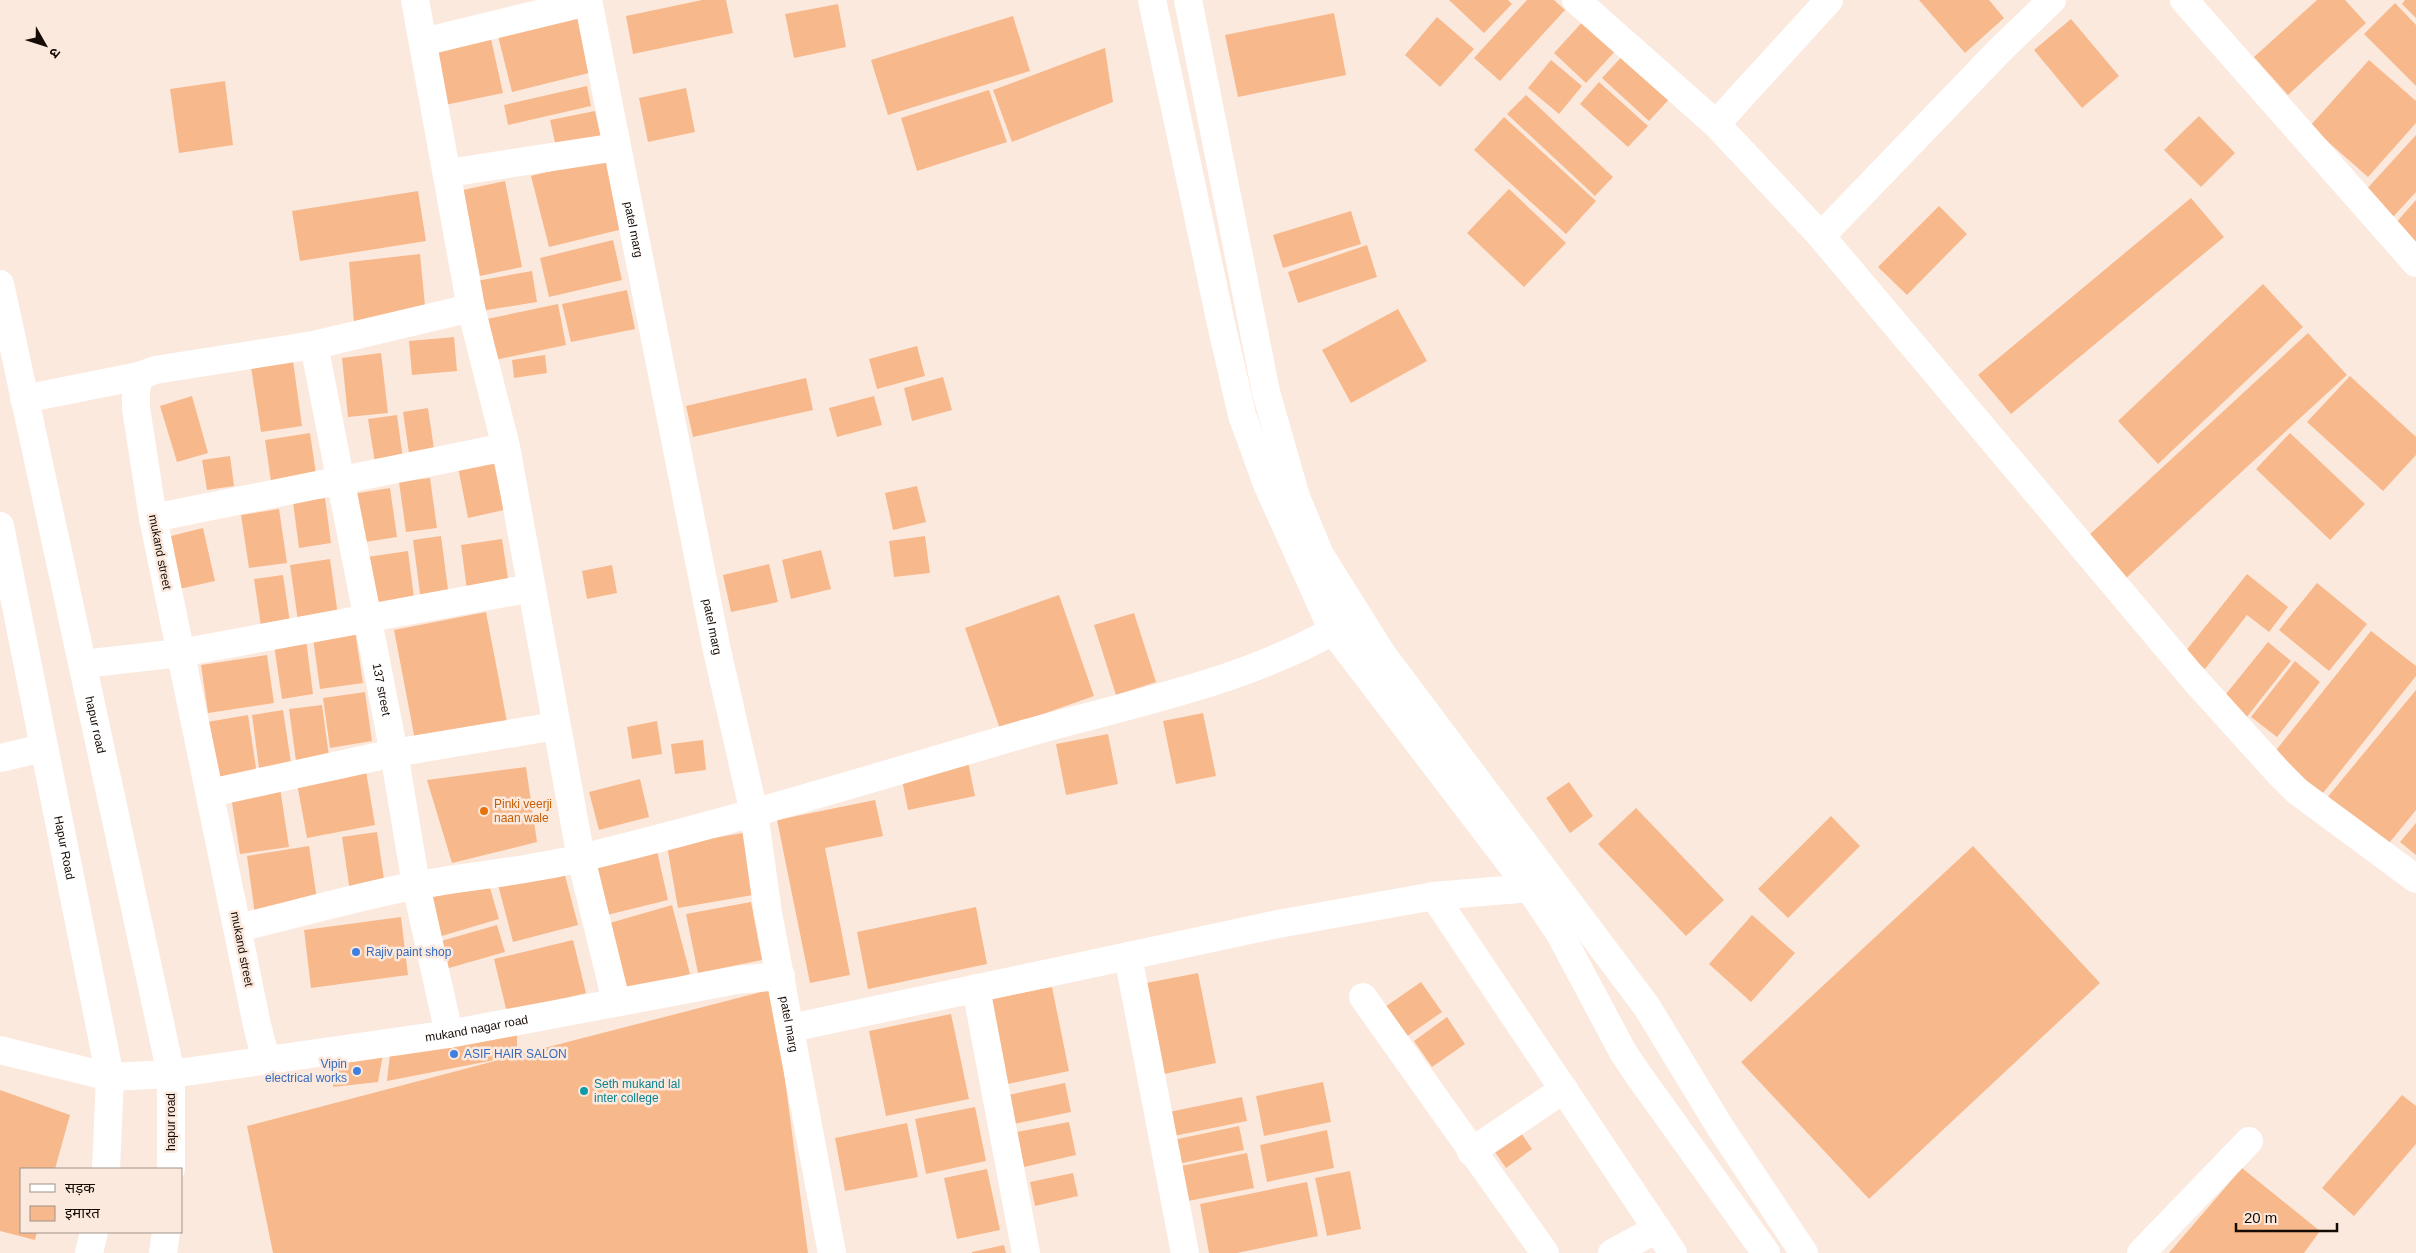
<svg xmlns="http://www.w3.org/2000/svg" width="2416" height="1253" font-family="Helvetica,'Noto Sans Devanagari',sans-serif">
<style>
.building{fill:#f7b98c}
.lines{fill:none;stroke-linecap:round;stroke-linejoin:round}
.minor{stroke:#fff;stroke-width:28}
.major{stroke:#fff;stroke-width:28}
.food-dot{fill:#e8710a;stroke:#fce9de;stroke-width:2}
.shop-dot{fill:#3f7fe0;stroke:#fce9de;stroke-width:2}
.culture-dot{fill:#0f9aa8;stroke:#fce9de;stroke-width:2}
.labels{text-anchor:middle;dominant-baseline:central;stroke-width:5;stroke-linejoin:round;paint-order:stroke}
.street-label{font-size:12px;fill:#160c06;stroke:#fce9de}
.food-label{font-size:12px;fill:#c56008;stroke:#fce9de;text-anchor:start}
.shop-label{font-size:12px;fill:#366cbe;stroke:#fce9de;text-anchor:start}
.culture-label{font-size:12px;fill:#0d838f;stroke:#fce9de;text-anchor:start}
</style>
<rect width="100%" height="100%" fill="#fce9de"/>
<g class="building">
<path d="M 702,0 L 726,0 L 733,33 L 633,54 L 626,16 Z"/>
<path d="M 1449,0 L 1508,0 L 1512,4 L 1484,33 Z"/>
<path d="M 1527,0 L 1554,0 L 1565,10 L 1500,81 L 1474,58 Z"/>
<path d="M 1919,0 L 1989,0 L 2004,18 L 1965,53 Z"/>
<path d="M 2317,0 L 2345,0 L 2366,23 L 2288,95 L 2254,57 Z"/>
<path d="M 2405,0 L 2416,0 L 2416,18 L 2402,4 Z"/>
<path d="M 2395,3 L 2416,25 L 2416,86 L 2364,34 Z"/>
<path d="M 838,4 L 846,47 L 794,58 L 785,14 Z"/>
<path d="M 582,10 L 597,71 L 512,92 L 497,32 Z"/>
<path d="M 1334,13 L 1346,75 L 1238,97 L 1225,35 Z"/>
<path d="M 1013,16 L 1030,71 L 888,115 L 871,60 Z"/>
<path d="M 1437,17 L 1474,49 L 1440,87 L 1405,55 Z"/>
<path d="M 1586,18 L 1618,48 L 1586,83 L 1554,53 Z"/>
<path d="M 2071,19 L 2119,76 L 2082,108 L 2034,50 Z"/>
<path d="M 491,39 L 503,93 L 445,105 L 434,51 Z"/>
<path d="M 1105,48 L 1113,102 L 1012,142 L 993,90 Z"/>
<path d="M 1626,52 L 1673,95 L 1649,121 L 1602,78 Z"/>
<path d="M 1551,60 L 1582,86 L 1559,114 L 1528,88 Z"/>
<path d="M 2369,60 L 2416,101 L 2416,123 L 2368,177 L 2310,126 Z"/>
<path d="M 225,81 L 233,145 L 179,153 L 170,89 Z"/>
<path d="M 1599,82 L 1648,126 L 1628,147 L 1580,104 Z"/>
<path d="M 587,86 L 591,106 L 508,125 L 504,105 Z"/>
<path d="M 686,88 L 695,132 L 648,142 L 639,98 Z"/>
<path d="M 989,90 L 1007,142 L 917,171 L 901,118 Z"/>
<path d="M 1526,95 L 1613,177 L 1595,196 L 1507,114 Z"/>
<path d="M 595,111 L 601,138 L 556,147 L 550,120 Z"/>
<path d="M 2199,116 L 2235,153 L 2201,187 L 2164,150 Z"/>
<path d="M 1504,117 L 1596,201 L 1566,234 L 1474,150 Z"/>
<path d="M 2416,135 L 2416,192 L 2392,218 L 2364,192 Z"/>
<path d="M 606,157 L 623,229 L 549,247 L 531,176 Z"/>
<path d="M 505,181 L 522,267 L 480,276 L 463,190 Z"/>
<path d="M 1509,189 L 1566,243 L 1524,287 L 1467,233 Z"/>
<path d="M 418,191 L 426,241 L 300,261 L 292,211 Z"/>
<path d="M 2191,198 L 2224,237 L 2011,414 L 1978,375 Z"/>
<path d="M 2416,200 L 2416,247 L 2393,226 Z"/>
<path d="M 1939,206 L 1967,234 L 1907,295 L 1878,267 Z"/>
<path d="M 1351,211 L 1361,244 L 1283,268 L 1273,235 Z"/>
<path d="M 613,240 L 622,280 L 549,297 L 540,258 Z"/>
<path d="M 1367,245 L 1377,277 L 1298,303 L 1288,272 Z"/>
<path d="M 420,254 L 426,316 L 354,323 L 349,262 Z"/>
<path d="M 532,271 L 537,302 L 481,311 L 476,281 Z"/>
<path d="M 2263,284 L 2303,327 L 2158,464 L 2118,421 Z"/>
<path d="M 627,290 L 635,329 L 571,342 L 562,304 Z"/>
<path d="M 558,304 L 566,345 L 495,360 L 487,319 Z"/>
<path d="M 1398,309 L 1427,361 L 1351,403 L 1322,350 Z"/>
<path d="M 2308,333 L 2347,375 L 2125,579 L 2087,537 Z"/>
<path d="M 454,337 L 457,371 L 412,375 L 409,341 Z"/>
<path d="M 917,346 L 925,376 L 877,389 L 869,359 Z"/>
<path d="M 381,353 L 388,413 L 348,417 L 342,358 Z"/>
<path d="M 545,355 L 547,373 L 514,378 L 512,360 Z"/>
<path d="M 293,361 L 302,426 L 261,432 L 251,367 Z"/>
<path d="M 2350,376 L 2416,437 L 2416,455 L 2383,491 L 2307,422 Z"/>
<path d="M 943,377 L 952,410 L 912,421 L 904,388 Z"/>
<path d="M 806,378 L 813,410 L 693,437 L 686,406 Z"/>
<path d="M 192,396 L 208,453 L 177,462 L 160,406 Z"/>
<path d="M 874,396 L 882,425 L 837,437 L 829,408 Z"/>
<path d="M 428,408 L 435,456 L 410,460 L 403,412 Z"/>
<path d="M 397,415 L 403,459 L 375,463 L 368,419 Z"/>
<path d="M 310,433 L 317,481 L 272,488 L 265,440 Z"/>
<path d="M 2290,433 L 2365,504 L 2330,540 L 2256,469 Z"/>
<path d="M 492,454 L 504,510 L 468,518 L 457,462 Z"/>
<path d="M 230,456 L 234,486 L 207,490 L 202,460 Z"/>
<path d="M 430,478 L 437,528 L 406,532 L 399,482 Z"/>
<path d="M 917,486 L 926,522 L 893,530 L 885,493 Z"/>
<path d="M 390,488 L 397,537 L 359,543 L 352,494 Z"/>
<path d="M 325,498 L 331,543 L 299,548 L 293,502 Z"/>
<path d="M 279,509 L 287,563 L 249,568 L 241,515 Z"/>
<path d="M 203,528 L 215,581 L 179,589 L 167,537 Z"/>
<path d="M 441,536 L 449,597 L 421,601 L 413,540 Z"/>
<path d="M 925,536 L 930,573 L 894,577 L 889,541 Z"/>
<path d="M 502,539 L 509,585 L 467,590 L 461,545 Z"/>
<path d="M 821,550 L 831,589 L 791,599 L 782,560 Z"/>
<path d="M 408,551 L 414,598 L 367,605 L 360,558 Z"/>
<path d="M 330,559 L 338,615 L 298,621 L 290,565 Z"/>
<path d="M 769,564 L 778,602 L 731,612 L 723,575 Z"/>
<path d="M 612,565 L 617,593 L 587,599 L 582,571 Z"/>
<path d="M 2247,574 L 2288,607 L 2269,632 L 2247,615 L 2205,669 L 2185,652 Z"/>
<path d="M 283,575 L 291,629 L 262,633 L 254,579 Z"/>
<path d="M 2317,583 L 2367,624 L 2329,671 L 2279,630 Z"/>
<path d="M 1059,595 L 1094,696 L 1000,729 L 965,628 Z"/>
<path d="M 486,612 L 507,722 L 415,740 L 394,630 Z"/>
<path d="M 1134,613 L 1156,682 L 1116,695 L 1094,625 Z"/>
<path d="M 355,631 L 363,683 L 320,689 L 313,638 Z"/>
<path d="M 2371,631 L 2416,666 L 2416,676 L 2319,798 L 2269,759 Z"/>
<path d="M 306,640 L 313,694 L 282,699 L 274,645 Z"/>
<path d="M 2268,642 L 2291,661 L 2246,718 L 2222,699 Z"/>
<path d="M 267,655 L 274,703 L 208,713 L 201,665 Z"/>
<path d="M 2295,661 L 2320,682 L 2277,737 L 2251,717 Z"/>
<path d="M 2416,690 L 2416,810 L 2385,848 L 2326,799 Z"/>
<path d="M 365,692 L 372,741 L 330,748 L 323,698 Z"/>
<path d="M 322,705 L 329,756 L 296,761 L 289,709 Z"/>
<path d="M 283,710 L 291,763 L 259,768 L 252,715 Z"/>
<path d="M 1203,713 L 1216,776 L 1176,784 L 1163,721 Z"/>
<path d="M 248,715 L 257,774 L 215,780 L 207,722 Z"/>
<path d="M 657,721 L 662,754 L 632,759 L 627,727 Z"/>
<path d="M 1108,734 L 1118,784 L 1066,795 L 1056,744 Z"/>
<path d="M 703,740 L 706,770 L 675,774 L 671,744 Z"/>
<path d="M 968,762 L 975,796 L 908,810 L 901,775 Z"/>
<path d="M 365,765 L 375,825 L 307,838 L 296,778 Z"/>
<path d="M 526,767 L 537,842 L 452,863 L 427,780 Z"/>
<path d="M 640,779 L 649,817 L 599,830 L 589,792 Z"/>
<path d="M 1569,782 L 1593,816 L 1570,833 L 1546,798 Z"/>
<path d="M 280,788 L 289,847 L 240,854 L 231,796 Z"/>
<path d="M 875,800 L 883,836 L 825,848 L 850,975 L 810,983 L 777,820 Z"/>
<path d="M 1636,808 L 1724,900 L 1686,936 L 1598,844 Z"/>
<path d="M 1831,816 L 1860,846 L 1788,918 L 1758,889 Z"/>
<path d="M 2416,823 L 2416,855 L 2400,842 Z"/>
<path d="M 377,832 L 385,886 L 350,892 L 342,837 Z"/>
<path d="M 743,833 L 753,895 L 678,908 L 667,846 Z"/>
<path d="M 309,846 L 318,906 L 255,915 L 247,856 Z"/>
<path d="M 1973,846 L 2100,983 L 1869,1199 L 1741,1062 Z"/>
<path d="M 657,851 L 668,900 L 607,915 L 595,866 Z"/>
<path d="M 562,864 L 578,925 L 513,942 L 497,881 Z"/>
<path d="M 488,881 L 499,919 L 435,938 L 423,900 Z"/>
<path d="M 751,902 L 762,960 L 698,973 L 686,914 Z"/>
<path d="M 672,905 L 690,974 L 622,993 L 603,925 Z"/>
<path d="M 976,907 L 987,964 L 868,989 L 857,932 Z"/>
<path d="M 1752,915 L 1795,953 L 1751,1002 L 1709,964 Z"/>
<path d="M 401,917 L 408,975 L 311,988 L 304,930 Z"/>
<path d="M 497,925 L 505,952 L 442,970 L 434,943 Z"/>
<path d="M 573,940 L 586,993 L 507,1013 L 494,959 Z"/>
<path d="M 1198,973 L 1216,1063 L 1159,1075 L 1141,984 Z"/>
<path d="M 1421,982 L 1442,1012 L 1406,1037 L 1385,1007 Z"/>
<path d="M 1052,987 L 1069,1071 L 1003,1085 L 986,1000 Z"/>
<path d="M 773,989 L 808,1253 L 273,1253 L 247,1126 L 510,1057 L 387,1081 L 390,1053 L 517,1028 L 517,1055 Z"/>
<path d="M 951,1014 L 969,1099 L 886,1116 L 869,1031 Z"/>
<path d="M 1447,1017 L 1465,1044 L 1432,1067 L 1414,1041 Z"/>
<path d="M 383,1054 L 378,1082 L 333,1087 L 335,1061 Z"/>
<path d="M 1323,1082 L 1331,1122 L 1264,1136 L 1256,1096 Z"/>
<path d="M 1065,1083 L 1071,1112 L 1014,1124 L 1008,1095 Z"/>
<path d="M 0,1090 L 70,1115 L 55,1169 L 21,1169 L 21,1232 L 37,1232 L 35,1240 L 0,1231 Z"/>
<path d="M 2402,1095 L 2416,1106 L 2416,1144 L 2354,1216 L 2322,1188 Z"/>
<path d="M 1242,1097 L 1247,1121 L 1174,1136 L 1169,1112 Z"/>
<path d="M 975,1107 L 986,1161 L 926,1174 L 915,1119 Z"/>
<path d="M 1069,1122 L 1076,1155 L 1024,1167 L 1017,1132 Z"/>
<path d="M 907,1123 L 918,1177 L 845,1191 L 835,1138 Z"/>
<path d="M 1239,1126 L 1244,1150 L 1178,1164 L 1173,1140 Z"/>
<path d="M 1517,1127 L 1532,1149 L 1506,1168 L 1490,1145 Z"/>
<path d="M 1327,1130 L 1334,1168 L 1267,1182 L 1260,1145 Z"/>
<path d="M 1247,1153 L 1254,1188 L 1183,1202 L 1176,1167 Z"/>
<path d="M 2242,1168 L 2320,1231 L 2304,1253 L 2169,1253 Z"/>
<path d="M 987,1169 L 1000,1230 L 957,1239 L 944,1178 Z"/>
<path d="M 1350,1171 L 1361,1229 L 1327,1236 L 1315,1178 Z"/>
<path d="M 1073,1173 L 1078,1196 L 1035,1206 L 1030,1182 Z"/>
<path d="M 1307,1182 L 1318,1236 L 1237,1253 L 1209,1253 L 1200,1204 Z"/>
<path d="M 1004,1245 L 1006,1253 L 972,1253 L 972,1252 Z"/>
</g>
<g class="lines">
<g class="minor">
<path d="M 415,0 L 471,308 L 506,447 L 581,858 L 616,1001"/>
<path id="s1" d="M 588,0 L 716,646 L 754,813 L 768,913 L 832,1253"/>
<path d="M 1152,0 L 1222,328 L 1242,415 L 1267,484 L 1333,631 L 1530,889 L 1560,934 L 1623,1052 L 1637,1073 L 1766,1253"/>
<path d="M 1188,0 L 1266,392 L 1296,497 L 1320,555 L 1382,654 L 1647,1007 L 1720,1127 L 1804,1253"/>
<path d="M 1576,0 L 1716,124 L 1821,236 L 2194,679 L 2279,773 L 2297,791 L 2416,879"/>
<path d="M 2184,0 L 2416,263"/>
<path d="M 423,42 L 588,2"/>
<path d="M 1716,124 L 1829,0"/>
<path d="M 448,173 L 617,147"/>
<path d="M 1821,236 L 2001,49 L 2052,0"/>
<path id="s2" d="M 314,345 L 394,753 L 416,885 L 449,1034"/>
<path d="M 24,399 L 139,376"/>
<path d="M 153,518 L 506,447"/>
<path d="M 83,664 L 180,653 L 532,588"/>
<path d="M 0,758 L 43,748"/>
<path d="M 210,793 L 394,753 L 556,726"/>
<path d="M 1434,896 L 1673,1253"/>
<path d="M 238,928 C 298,914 358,896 419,885 C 474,875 531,871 585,857 C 734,821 880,776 1027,733 C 1137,702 1250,682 1350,621"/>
<path d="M 1128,956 L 1185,1253"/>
<path d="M 976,988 L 1026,1253"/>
<path d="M 1363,997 L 1545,1253"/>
<path d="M 791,1028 L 1278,924 L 1434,896 L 1543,887"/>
<path d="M 266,1060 L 257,1025 L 153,518 L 136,408 L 136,391 L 139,376 L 155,370 L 314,345 L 471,308"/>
<path id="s3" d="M 110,1077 L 171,1074 L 449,1034 L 737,980 L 781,976"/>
<path d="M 1471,1152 L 1564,1089"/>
<path d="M 1612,1253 L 1657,1229"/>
<path d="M 2141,1253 L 2249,1141"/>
</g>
<g class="major">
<path id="s4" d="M 0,284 L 171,1074 L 171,1169"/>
<path id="s5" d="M 0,526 L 110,1077 L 106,1169"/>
<path d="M 0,1050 L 110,1077"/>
<path d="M 89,1253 L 94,1232"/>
<path d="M 163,1253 L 166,1232"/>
</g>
</g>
<circle class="food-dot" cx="484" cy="811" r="5"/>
<g class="shop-dot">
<circle cx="356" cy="952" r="5"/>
<circle cx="454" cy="1054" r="5"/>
<circle cx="357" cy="1071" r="5"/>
</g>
<circle class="culture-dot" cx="584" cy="1091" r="5"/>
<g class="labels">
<g class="street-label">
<text stroke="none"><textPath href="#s1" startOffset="234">patel marg</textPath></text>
<text transform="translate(160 552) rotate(79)">mukand street</text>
<text stroke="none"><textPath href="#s1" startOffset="639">patel marg</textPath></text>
<text stroke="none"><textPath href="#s2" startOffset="351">137 street</textPath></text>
<text stroke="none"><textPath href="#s4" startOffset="451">hapur road</textPath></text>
<text stroke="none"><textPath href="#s5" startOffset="328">Hapur Road</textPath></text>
<text transform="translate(242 949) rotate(79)">mukand street</text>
<text stroke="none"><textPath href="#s1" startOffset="1044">patel marg</textPath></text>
<text stroke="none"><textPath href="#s3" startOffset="370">mukand nagar road</textPath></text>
<text transform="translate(171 1122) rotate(-90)">hapur road</text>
</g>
<g class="food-label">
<text x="494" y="804">Pinki veerji<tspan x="494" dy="14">naan wale</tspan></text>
</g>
<g class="shop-label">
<text x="366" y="952">Rajiv paint shop</text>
<text x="464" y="1054">ASIF HAIR SALON</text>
<text x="347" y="1064" text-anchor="end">Vipin<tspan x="347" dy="14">electrical works</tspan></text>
</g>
<g class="culture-label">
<text x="594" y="1084">Seth mukand lal<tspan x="594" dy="14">inter college</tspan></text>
</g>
</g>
<rect x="20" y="1168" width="162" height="65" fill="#fce9de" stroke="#a09188"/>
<rect x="30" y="1184" width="25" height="8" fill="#ffffff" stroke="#a09188"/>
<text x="65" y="1193" font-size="15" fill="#160c06">सड़क</text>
<rect x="30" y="1206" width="25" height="15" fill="#f7b98c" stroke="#a09188"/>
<text x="65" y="1218" font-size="15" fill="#160c06">इमारत</text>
<g transform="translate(45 45) rotate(129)" stroke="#fce9de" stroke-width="4" paint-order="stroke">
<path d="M0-4L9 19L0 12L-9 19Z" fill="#160c06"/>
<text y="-8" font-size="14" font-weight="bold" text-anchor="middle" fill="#160c06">उ</text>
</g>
<path d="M2236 1223v8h101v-8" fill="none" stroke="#160c06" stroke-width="2.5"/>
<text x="2244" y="1223" font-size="15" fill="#160c06" stroke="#fce9de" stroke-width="4" paint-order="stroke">20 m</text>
</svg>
